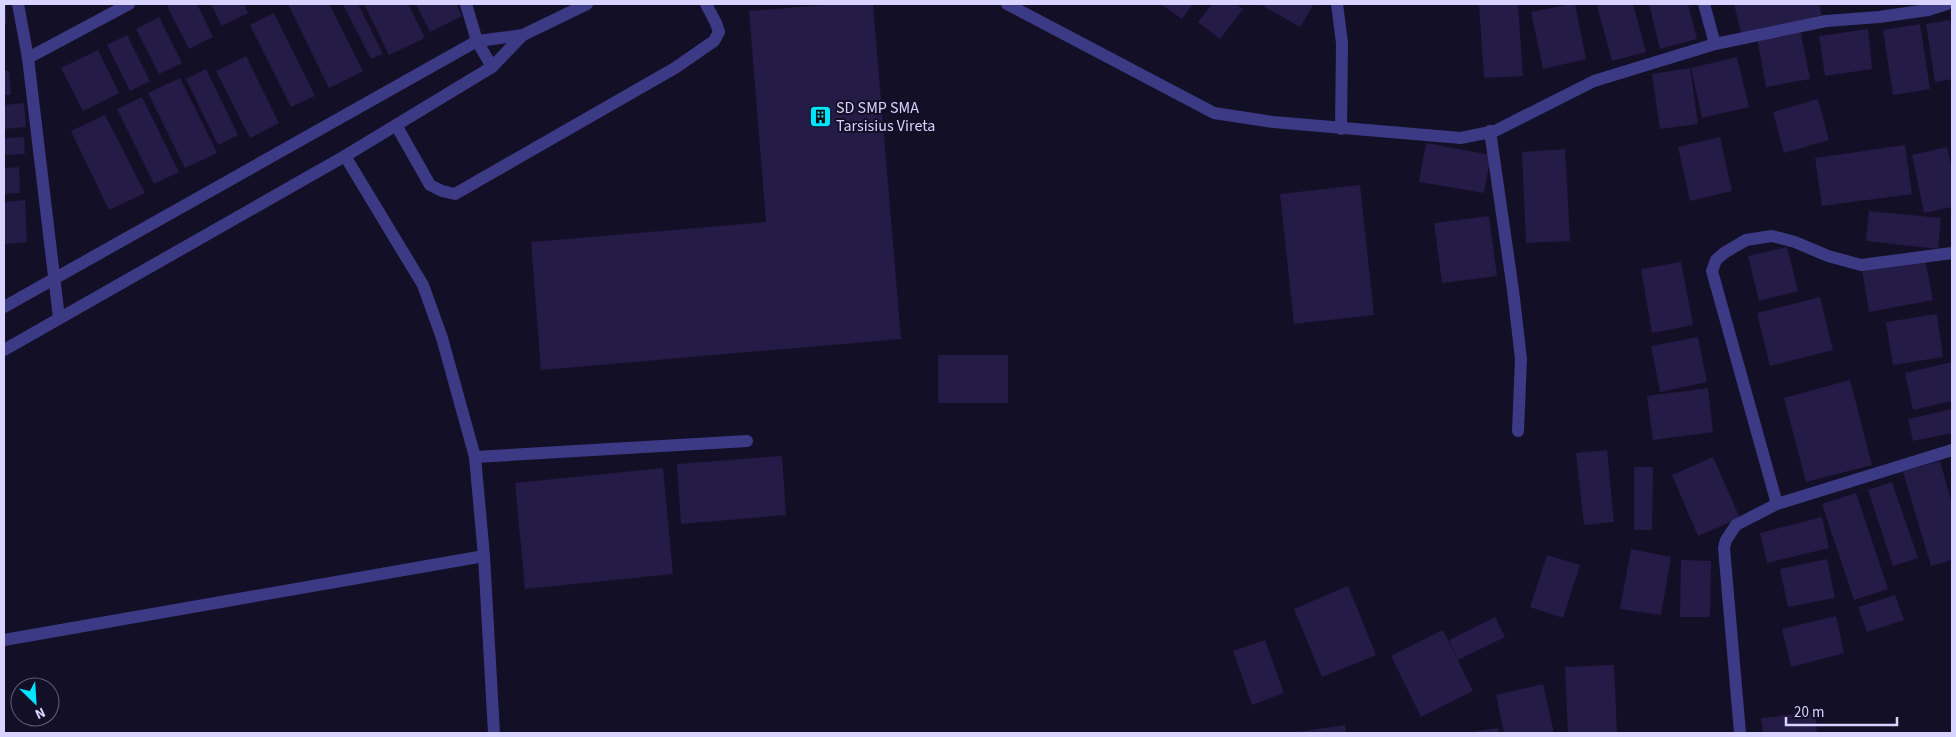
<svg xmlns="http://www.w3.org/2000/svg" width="1956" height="737" font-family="'Source Sans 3',sans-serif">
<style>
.building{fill:#241b47}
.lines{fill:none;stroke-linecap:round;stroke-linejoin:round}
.minor{stroke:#3d3a85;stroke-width:12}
.labels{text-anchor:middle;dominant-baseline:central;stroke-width:4;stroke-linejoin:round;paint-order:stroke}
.poi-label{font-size:16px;fill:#d9d4ff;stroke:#130f26;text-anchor:start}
</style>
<rect width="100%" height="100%" fill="#130f26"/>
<g class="building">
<path d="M 4,4 L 6,4 L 7,23 L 4,23 Z"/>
<path d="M 171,4 L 197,4 L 213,37 L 189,49 L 167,6 Z"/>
<path d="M 211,4 L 244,4 L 248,13 L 222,26 Z"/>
<path d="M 288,4 L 329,4 L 363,71 L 329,88 Z"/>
<path d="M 343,4 L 358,4 L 383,54 L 371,59 Z"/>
<path d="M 364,4 L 408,4 L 425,38 L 389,55 Z"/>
<path d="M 416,4 L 456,4 L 462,16 L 430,32 Z"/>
<path d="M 836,4 L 873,4 L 901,339 L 541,370 L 531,242 L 766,222 L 749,11 Z"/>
<path d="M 1161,4 L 1193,4 L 1182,19 Z"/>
<path d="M 1212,4 L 1236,4 L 1243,9 L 1220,39 L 1198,22 Z"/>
<path d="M 1260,4 L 1314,4 L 1300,27 Z"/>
<path d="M 1479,4 L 1518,4 L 1523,76 L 1484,78 Z"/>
<path d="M 1571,4 L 1575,4 L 1586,59 L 1543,69 L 1531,12 Z"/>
<path d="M 1604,4 L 1633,4 L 1646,52 L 1612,61 L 1597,6 Z"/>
<path d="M 1649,4 L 1688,4 L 1697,39 L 1660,49 Z"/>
<path d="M 1734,4 L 1819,4 L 1822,15 L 1742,37 Z"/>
<path d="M 274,13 L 315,96 L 291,107 L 250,25 Z"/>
<path d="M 159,17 L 182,63 L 159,74 L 136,29 Z"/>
<path d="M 1950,20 L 1952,33 L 1952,79 L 1935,82 L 1926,24 Z"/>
<path d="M 1920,24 L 1930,89 L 1893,95 L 1883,30 Z"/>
<path d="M 1800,29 L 1810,79 L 1766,87 L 1757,37 Z"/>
<path d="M 1868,29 L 1872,69 L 1825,76 L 1819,36 Z"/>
<path d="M 127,35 L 150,81 L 130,91 L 107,45 Z"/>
<path d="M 98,50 L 119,93 L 83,111 L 61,68 Z"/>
<path d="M 246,56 L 279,123 L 250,138 L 216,71 Z"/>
<path d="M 1737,57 L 1749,107 L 1702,118 L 1691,68 Z"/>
<path d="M 1690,68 L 1698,124 L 1660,129 L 1652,74 Z"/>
<path d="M 206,69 L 238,135 L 218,145 L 186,79 Z"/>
<path d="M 4,71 L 9,71 L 11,95 L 4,95 Z"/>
<path d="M 180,78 L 217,153 L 185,168 L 148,93 Z"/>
<path d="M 142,97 L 179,172 L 154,184 L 117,109 Z"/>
<path d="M 1818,99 L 1829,140 L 1784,153 L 1773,112 Z"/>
<path d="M 24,103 L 26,127 L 4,129 L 4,105 Z"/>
<path d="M 105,115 L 145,193 L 109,210 L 71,131 Z"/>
<path d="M 24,137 L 25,154 L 4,155 L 4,138 Z"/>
<path d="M 1720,137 L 1732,191 L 1690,201 L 1678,147 Z"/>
<path d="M 1426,143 L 1491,155 L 1484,193 L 1419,182 Z"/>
<path d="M 1905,145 L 1912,194 L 1822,206 L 1815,158 Z"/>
<path d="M 1947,147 L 1952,170 L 1952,207 L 1924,213 L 1912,155 Z"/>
<path d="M 1565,149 L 1570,241 L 1526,243 L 1522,152 Z"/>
<path d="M 19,167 L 20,193 L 4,194 L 4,168 Z"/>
<path d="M 1360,185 L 1374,315 L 1294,324 L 1280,194 Z"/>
<path d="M 25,200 L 27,242 L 4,244 L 4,202 Z"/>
<path d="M 1869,211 L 1941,218 L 1938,249 L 1866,241 Z"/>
<path d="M 1489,216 L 1497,276 L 1442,283 L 1434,223 Z"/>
<path d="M 1787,247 L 1798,291 L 1759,301 L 1748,256 Z"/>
<path d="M 1925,258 L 1933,300 L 1869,312 L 1862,270 Z"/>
<path d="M 1681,262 L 1693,325 L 1652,333 L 1641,269 Z"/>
<path d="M 1820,297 L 1833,350 L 1770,366 L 1757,313 Z"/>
<path d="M 1937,314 L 1943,357 L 1893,365 L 1886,322 Z"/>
<path d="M 1698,337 L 1707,382 L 1660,392 L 1651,346 Z"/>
<rect x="938" y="355" width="70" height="48"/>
<path d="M 1952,362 L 1952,401 L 1913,410 L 1905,373 Z"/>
<path d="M 1850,380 L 1872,465 L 1806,482 L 1784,398 Z"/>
<path d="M 1708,388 L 1713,432 L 1653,440 L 1647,396 Z"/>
<path d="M 1952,409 L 1952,433 L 1913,441 L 1908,419 Z"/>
<path d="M 1607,450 L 1614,522 L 1584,525 L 1576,453 Z"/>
<path d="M 782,456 L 786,515 L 681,524 L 677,464 Z"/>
<path d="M 1713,457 L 1740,518 L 1698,536 L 1672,475 Z"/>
<path d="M 1940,461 L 1952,504 L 1952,560 L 1931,566 L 1903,472 Z"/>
<path d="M 1634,467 L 1653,467 L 1652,530 L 1634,530 Z"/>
<path d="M 663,468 L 673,574 L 525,589 L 515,483 Z"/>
<path d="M 1892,482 L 1918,558 L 1893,566 L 1868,490 Z"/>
<path d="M 1856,493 L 1888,589 L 1854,600 L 1822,504 Z"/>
<path d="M 1822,517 L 1829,548 L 1767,563 L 1760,533 Z"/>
<path d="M 1631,549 L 1671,557 L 1661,615 L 1620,609 Z"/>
<path d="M 1547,555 L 1580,565 L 1563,618 L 1530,607 Z"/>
<path d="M 1827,559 L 1835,598 L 1788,607 L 1780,569 Z"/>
<path d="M 1681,560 L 1711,561 L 1710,617 L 1680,617 Z"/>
<path d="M 1348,586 L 1376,655 L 1322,677 L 1294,609 Z"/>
<path d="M 1895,595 L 1904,620 L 1867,632 L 1858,607 Z"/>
<path d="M 1836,616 L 1844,653 L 1791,667 L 1782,629 Z"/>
<path d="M 1495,617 L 1505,637 L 1458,660 L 1449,640 Z"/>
<path d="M 1443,630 L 1473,691 L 1421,717 L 1391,656 Z"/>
<path d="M 1265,640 L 1284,693 L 1252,705 L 1233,651 Z"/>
<path d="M 1614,665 L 1617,733 L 1568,733 L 1565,667 Z"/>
<path d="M 1543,684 L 1554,733 L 1504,733 L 1496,695 Z"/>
<path d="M 1815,712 L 1817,733 L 1763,733 L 1761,718 Z"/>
<path d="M 1345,725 L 1346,733 L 1298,733 L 1298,732 Z"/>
<path d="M 1498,728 L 1499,733 L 1473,733 L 1473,732 Z"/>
</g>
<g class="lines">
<g class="minor">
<path d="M 18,4 L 28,58 L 59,318"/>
<path d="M 466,4 L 477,41 L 492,67"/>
<path d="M 1007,4 L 1214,113 L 1273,122 L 1461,138 L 1495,131 L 1594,81 L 1715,44 L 1826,21 L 1879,17 L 1928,10 L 1947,4"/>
<path d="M 1337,4 L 1342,43 L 1341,129"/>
<path d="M 1704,4 L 1715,44"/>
<path d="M 28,58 L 129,4"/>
<path d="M 396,125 L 430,185 L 442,191 L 455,194 L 675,68 L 714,41 L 719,32 L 716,23 L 706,4"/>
<path d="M 1490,131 L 1513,290 L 1521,359 L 1518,431"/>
<path d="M 345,156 L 423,285 L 442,338 L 475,457 L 484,556 L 494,733"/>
<path d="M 4,307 L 477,41 L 523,35"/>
<path d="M 4,350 L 345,156 L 492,67 L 523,35 L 587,4"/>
<path d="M 475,457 L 747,441"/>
<path d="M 1777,504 L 1712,271 L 1716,260 L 1724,253 L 1746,240 L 1772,236 L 1795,242 L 1828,256 L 1861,265 L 1952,253"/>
<path d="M 4,640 L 484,556"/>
<path d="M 1740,733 L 1724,548 L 1726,540 L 1736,525 L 1777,504 L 1952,450"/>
</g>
</g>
<defs>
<symbol id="building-square" viewBox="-11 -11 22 22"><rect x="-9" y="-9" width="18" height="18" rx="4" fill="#00e5ff" stroke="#130f26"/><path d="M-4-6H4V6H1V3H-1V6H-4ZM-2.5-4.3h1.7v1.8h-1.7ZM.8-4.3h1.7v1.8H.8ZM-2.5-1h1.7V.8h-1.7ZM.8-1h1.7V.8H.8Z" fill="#111"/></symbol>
</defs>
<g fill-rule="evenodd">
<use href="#building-square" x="808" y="104" width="25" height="25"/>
</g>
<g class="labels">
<g class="poi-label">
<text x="836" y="108">SD SMP SMA<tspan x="836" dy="18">Tarsisius Vireta</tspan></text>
</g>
</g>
<rect width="1956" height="737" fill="none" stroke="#d9d4ff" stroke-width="10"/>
<g transform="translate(35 702) rotate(155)"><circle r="24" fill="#130f26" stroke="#625e7d"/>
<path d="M0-4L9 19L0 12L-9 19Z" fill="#00e5ff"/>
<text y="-8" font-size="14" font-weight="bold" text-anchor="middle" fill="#d9d4ff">N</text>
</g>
<path d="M1786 717v8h111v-8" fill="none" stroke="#d9d4ff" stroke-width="2.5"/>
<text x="1794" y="717" font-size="15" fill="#d9d4ff" stroke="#130f26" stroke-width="4" paint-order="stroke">20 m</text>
</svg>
